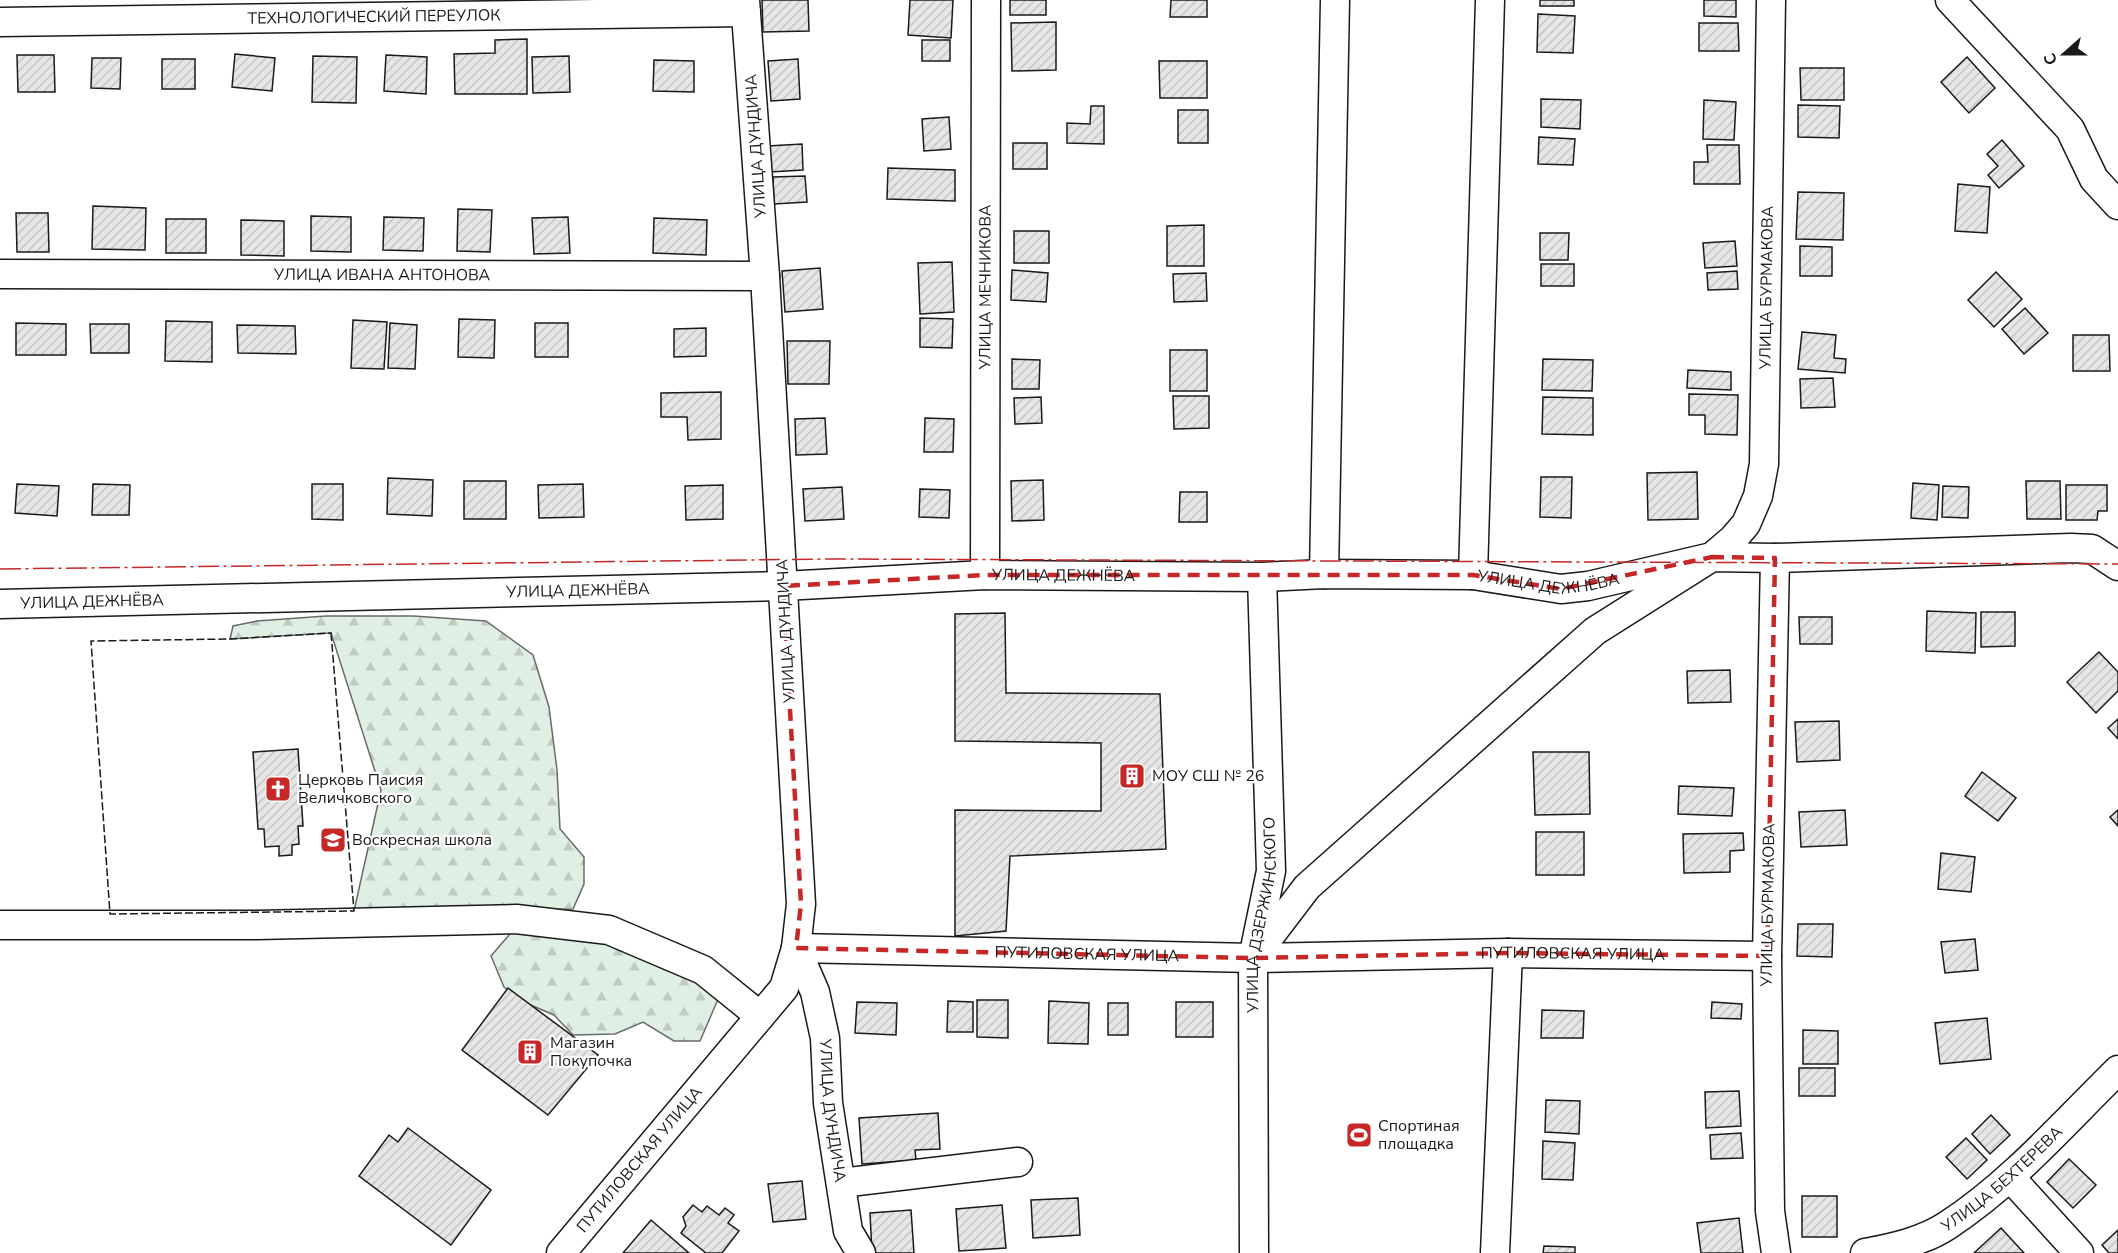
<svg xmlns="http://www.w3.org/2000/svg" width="2118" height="1253" font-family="'Nunito Sans',sans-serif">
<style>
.forest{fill:url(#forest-firs);stroke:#6a6a6a;stroke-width:1.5}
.building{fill:url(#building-hatch);stroke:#1a1a1a;stroke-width:1.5}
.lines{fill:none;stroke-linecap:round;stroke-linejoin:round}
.minor-casing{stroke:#1a1a1a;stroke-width:31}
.minor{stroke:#fff;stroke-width:28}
.fence{stroke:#1a1a1a;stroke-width:1.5;stroke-dasharray:8 3;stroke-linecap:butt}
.power{stroke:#c62828;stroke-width:1.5;stroke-dasharray:21 4.5 3 4.5;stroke-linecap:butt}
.marked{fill:none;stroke:#c62828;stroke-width:4.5;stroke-dasharray:12 8;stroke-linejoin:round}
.labels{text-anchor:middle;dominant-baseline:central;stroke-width:4.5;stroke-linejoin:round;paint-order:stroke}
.street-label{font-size:16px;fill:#1a1a1a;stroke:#fff}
.poi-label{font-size:16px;fill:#1a1a1a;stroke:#fff;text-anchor:start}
</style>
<defs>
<pattern id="forest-firs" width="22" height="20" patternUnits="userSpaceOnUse" patternTransform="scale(1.5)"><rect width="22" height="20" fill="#e0efe3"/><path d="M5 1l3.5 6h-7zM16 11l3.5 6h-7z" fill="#c0ccc2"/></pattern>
<pattern id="building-hatch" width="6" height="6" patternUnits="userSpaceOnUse" patternTransform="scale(1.5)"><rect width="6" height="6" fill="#e6e6e6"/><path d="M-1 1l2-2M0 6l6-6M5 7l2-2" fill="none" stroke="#c5c5c5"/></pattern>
</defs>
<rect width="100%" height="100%" fill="#fff"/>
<g class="forest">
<path d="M 326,616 L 413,616 L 486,621 L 533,655 L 549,707 L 557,770 L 560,829 L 584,857 L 584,884 L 573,909 L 354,911 L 381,790 L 331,633 L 230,639 L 233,626 L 257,621 Z"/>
<path d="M 515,928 L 606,939 L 699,978 L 719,997 L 700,1041 L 674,1041 L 643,1022 L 615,1034 L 573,1035 L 554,1015 L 519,1000 L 504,987 L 491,956 Z"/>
</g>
<g class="building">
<path d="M 762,0 L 808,0 L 809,31 L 763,32 Z"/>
<path d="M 910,0 L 953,0 L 951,38 L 908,35 Z"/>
<rect x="1010" y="0" width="36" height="15"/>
<path d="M 1171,0 L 1207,0 L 1207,17 L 1170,17 Z"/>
<rect x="1540" y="0" width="34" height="6"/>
<path d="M 1704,0 L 1736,0 L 1736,17 L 1704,16 Z"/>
<path d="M 1538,14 L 1575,16 L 1573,53 L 1537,52 Z"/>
<path d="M 1056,22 L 1056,70 L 1012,71 L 1011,23 Z"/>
<path d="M 1699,23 L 1738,23 L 1739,51 L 1699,51 Z"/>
<path d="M 527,39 L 527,94 L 455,94 L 454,54 L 495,53 L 495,40 Z"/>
<rect x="922" y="40" width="28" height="21"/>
<path d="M 235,54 L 275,58 L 272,91 L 232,87 Z"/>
<path d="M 17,55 L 54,55 L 55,92 L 18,92 Z"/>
<path d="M 386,55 L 427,57 L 426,94 L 384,91 Z"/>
<path d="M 313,56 L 357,57 L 356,103 L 312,102 Z"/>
<path d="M 569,56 L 570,92 L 533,93 L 532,57 Z"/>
<path d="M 1967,57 L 1995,88 L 1969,113 L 1941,82 Z"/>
<path d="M 92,58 L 121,58 L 120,89 L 91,88 Z"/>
<rect x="162" y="59" width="33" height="30"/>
<path d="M 798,59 L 800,99 L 771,101 L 768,61 Z"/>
<path d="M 654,60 L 694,61 L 694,92 L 653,91 Z"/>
<path d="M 1159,61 L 1207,61 L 1207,98 L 1160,98 Z"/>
<path d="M 1800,68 L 1844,68 L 1844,100 L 1801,100 Z"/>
<path d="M 1541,99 L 1581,100 L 1580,129 L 1541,127 Z"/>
<path d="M 1704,100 L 1736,102 L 1734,140 L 1703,139 Z"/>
<path d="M 1798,105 L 1840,106 L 1839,138 L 1798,137 Z"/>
<path d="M 1091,106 L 1104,106 L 1104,144 L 1067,143 L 1067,123 L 1090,124 Z"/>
<rect x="1178" y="110" width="30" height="33"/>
<path d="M 949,117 L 951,149 L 924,151 L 922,119 Z"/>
<path d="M 1539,137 L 1575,139 L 1573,165 L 1538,164 Z"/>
<path d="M 2002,140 L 2024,166 L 1999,188 L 1988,175 L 1998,166 L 1987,154 Z"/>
<rect x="1013" y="143" width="34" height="26"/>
<path d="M 802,144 L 803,170 L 770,172 L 768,146 Z"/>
<path d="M 1707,145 L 1739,145 L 1740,184 L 1694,184 L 1694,162 L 1708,162 Z"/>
<path d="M 888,168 L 955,170 L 955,201 L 887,199 Z"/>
<path d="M 805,176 L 807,202 L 774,204 L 773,177 Z"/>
<path d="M 1958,184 L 1990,187 L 1987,233 L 1955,231 Z"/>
<path d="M 1798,192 L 1844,193 L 1843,240 L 1796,239 Z"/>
<path d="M 93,206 L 146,208 L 145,250 L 92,249 Z"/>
<path d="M 458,209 L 492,210 L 490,252 L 457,251 Z"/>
<path d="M 16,213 L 48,213 L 49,252 L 17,252 Z"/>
<path d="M 311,216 L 351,217 L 351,252 L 311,251 Z"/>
<path d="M 384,217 L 424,218 L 423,251 L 383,250 Z"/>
<path d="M 568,217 L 570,253 L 534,254 L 532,218 Z"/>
<path d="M 654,218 L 707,220 L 706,255 L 653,253 Z"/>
<rect x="166" y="219" width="40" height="34"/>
<path d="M 241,220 L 284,221 L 284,256 L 241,255 Z"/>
<path d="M 1204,225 L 1204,266 L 1167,266 L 1167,226 Z"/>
<rect x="1014" y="231" width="35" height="32"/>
<path d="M 1540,233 L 1569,233 L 1568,260 L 1540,260 Z"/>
<path d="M 1735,241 L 1737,266 L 1705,268 L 1703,243 Z"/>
<path d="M 1800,246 L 1832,247 L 1832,276 L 1800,276 Z"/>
<path d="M 952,262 L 954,312 L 920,314 L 918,263 Z"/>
<rect x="1541" y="264" width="33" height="22"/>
<path d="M 820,268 L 823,309 L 785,312 L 782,271 Z"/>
<path d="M 1012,270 L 1048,273 L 1046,302 L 1011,300 Z"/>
<path d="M 1737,271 L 1738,289 L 1708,290 L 1707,273 Z"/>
<path d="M 1996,272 L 2022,299 L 1994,327 L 1968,300 Z"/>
<path d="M 1206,273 L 1207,301 L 1174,302 L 1173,274 Z"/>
<path d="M 2025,308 L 2048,333 L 2024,354 L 2002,329 Z"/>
<path d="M 920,318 L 953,319 L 952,348 L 920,347 Z"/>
<path d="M 459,319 L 495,320 L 494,358 L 458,357 Z"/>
<path d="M 353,320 L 387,322 L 384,369 L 351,368 Z"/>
<path d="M 166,321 L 212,322 L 212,362 L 165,361 Z"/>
<path d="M 16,323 L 66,324 L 66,355 L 16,355 Z"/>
<path d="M 390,323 L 417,325 L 415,369 L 388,368 Z"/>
<rect x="535" y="323" width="33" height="34"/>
<path d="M 90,324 L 129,324 L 129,353 L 91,353 Z"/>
<path d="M 237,325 L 295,326 L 296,354 L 238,353 Z"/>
<path d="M 706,328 L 706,356 L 674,357 L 674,329 Z"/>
<path d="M 1802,332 L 1836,335 L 1834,358 L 1846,359 L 1845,373 L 1798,369 Z"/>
<path d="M 2073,335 L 2109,335 L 2110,371 L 2073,371 Z"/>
<path d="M 787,341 L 830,341 L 829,384 L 788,384 Z"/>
<rect x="1170" y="350" width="37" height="41"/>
<path d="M 1012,359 L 1040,360 L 1039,389 L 1012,389 Z"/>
<path d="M 1543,359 L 1593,360 L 1592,391 L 1542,390 Z"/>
<path d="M 1688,370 L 1731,372 L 1731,390 L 1687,388 Z"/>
<path d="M 1833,378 L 1835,407 L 1801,408 L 1800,379 Z"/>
<path d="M 721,392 L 721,439 L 688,440 L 687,417 L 661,417 L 661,393 Z"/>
<path d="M 1689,394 L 1738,395 L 1737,435 L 1705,434 L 1705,415 L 1689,415 Z"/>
<path d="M 1173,396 L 1209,396 L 1209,428 L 1174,429 Z"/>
<path d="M 1041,397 L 1042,423 L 1015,424 L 1014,398 Z"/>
<path d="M 1543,397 L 1593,398 L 1593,435 L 1542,434 Z"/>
<path d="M 825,418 L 827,454 L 796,455 L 795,419 Z"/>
<path d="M 925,418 L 954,419 L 953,452 L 924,452 Z"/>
<path d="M 1697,472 L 1698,519 L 1648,520 L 1647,473 Z"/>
<path d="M 1541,477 L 1572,477 L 1571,518 L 1540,517 Z"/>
<path d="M 388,478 L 433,480 L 432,516 L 387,514 Z"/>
<path d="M 1043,480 L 1044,520 L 1012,521 L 1011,481 Z"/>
<rect x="464" y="481" width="42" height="38"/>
<path d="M 2026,481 L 2060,481 L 2061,519 L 2027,519 Z"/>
<path d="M 1913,483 L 1939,485 L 1937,520 L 1911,518 Z"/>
<path d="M 17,484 L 59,486 L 57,516 L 15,513 Z"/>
<path d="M 93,484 L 130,485 L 129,515 L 92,515 Z"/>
<path d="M 312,484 L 343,484 L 343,520 L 312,519 Z"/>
<path d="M 583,484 L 584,517 L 539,518 L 538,485 Z"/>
<path d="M 723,485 L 723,519 L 686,520 L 685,486 Z"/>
<path d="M 2066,485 L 2107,485 L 2107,511 L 2098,511 L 2097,520 L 2066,520 Z"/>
<path d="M 1943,486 L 1969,487 L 1968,518 L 1942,517 Z"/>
<path d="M 842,487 L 844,519 L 805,521 L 803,489 Z"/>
<path d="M 920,489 L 950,490 L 949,518 L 919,517 Z"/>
<path d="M 1180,492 L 1207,492 L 1207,522 L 1179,522 Z"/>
<path d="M 1927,611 L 1976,613 L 1975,653 L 1926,651 Z"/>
<path d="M 1981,612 L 2015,612 L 2015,646 L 1981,647 Z"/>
<path d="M 1005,613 L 1006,693 L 1160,694 L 1166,849 L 1010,856 L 1006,931 L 955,936 L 955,810 L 1101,811 L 1101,743 L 955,741 L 955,614 Z"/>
<path d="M 1799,617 L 1832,617 L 1832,644 L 1800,644 Z"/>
<path d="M 2099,652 L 2118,672 L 2118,691 L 2096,713 L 2067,682 Z"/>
<path d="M 1730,670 L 1731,702 L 1688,703 L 1687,671 Z"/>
<path d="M 2118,719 L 2118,739 L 2108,728 Z"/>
<path d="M 1839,721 L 1840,760 L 1797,762 L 1795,722 Z"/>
<path d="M 298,749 L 303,826 L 298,826 L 299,844 L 292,845 L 292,855 L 279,856 L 279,846 L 265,847 L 264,829 L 258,829 L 253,752 Z"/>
<path d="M 1533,752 L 1589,752 L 1590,814 L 1535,815 Z"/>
<path d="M 1982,772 L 2016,798 L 1998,821 L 1965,796 Z"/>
<path d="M 1679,786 L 1734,788 L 1732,816 L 1678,814 Z"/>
<path d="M 1845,810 L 1847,845 L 1801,847 L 1799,812 Z"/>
<path d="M 2118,810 L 2118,826 L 2110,817 Z"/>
<rect x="1536" y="832" width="48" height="43"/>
<path d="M 1743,833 L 1744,850 L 1730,851 L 1730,872 L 1684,873 L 1683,834 Z"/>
<path d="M 1941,853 L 1975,857 L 1971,892 L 1938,889 Z"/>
<path d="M 1798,924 L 1833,924 L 1832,957 L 1797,956 Z"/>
<path d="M 1975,939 L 1978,970 L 1945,973 L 1941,942 Z"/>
<path d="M 508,988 L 598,1055 L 548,1115 L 462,1050 Z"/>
<path d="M 977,1000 L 1008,1000 L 1008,1038 L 977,1037 Z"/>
<path d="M 948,1001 L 973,1002 L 973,1032 L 947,1032 Z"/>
<path d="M 1049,1001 L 1089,1003 L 1088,1044 L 1048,1043 Z"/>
<path d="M 857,1002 L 897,1003 L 896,1035 L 855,1033 Z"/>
<rect x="1176" y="1002" width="37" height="35"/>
<path d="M 1712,1002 L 1742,1004 L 1741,1019 L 1711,1018 Z"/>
<rect x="1108" y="1003" width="20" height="32"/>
<path d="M 1542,1010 L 1584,1011 L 1583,1038 L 1541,1038 Z"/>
<path d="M 1987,1018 L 1991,1059 L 1940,1064 L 1935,1023 Z"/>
<path d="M 1803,1030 L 1838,1031 L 1838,1064 L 1803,1064 Z"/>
<rect x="1799" y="1068" width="36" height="28"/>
<path d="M 1739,1091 L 1741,1126 L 1706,1128 L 1705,1092 Z"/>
<path d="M 1546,1100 L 1580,1101 L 1579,1134 L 1545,1132 Z"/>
<path d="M 938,1113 L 940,1149 L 915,1150 L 916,1160 L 862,1164 L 859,1118 Z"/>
<path d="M 1991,1115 L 2010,1135 L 1990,1154 L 1972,1134 Z"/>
<path d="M 408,1128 L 491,1190 L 451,1245 L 359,1176 L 389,1135 L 398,1142 Z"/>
<path d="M 1741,1133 L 1743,1158 L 1711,1159 L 1710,1135 Z"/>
<path d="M 1966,1138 L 1987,1160 L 1967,1179 L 1946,1157 Z"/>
<path d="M 1543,1141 L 1575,1143 L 1573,1180 L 1542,1179 Z"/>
<path d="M 2069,1159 L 2096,1185 L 2073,1208 L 2047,1182 Z"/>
<path d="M 802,1181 L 806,1219 L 773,1222 L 768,1184 Z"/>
<rect x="1802" y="1196" width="35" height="41"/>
<path d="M 1078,1198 L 1080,1235 L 1033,1238 L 1031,1200 Z"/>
<path d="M 693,1205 L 702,1212 L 707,1206 L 719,1215 L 725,1208 L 734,1215 L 728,1223 L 739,1231 L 722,1253 L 706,1253 L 681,1233 L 686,1226 L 683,1217 Z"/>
<path d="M 1002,1205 L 1006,1248 L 959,1251 L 956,1209 Z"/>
<path d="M 911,1210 L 914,1253 L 872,1253 L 870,1213 Z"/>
<path d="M 1739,1218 L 1743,1253 L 1701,1253 L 1697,1223 Z"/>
<path d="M 651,1220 L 689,1253 L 623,1253 Z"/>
<path d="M 2001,1228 L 2024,1253 L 1974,1253 Z"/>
<path d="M 2118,1230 L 2118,1253 L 2109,1253 L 2102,1245 Z"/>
<path d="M 1544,1246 L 1575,1247 L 1575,1253 L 1543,1253 Z"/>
</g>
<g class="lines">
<defs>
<g id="minor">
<path d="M 1950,0 L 2070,129 L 2094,179 L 2118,205"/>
<path id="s1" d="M 0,22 L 746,12"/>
<path id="s2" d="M 0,274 L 765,276"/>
<path d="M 1775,558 L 1767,956 L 1770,1211 L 1776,1253"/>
<path d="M 1324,574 L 1335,0"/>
<path id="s3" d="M 985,575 L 986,0"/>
<path d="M 1473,575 L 1490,0"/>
<path id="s4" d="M 0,604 L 783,586 L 985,575 L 1262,577 L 1324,574 L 1473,575 L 1561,589 L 1588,586 L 1712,557 L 1775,558 L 2071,548 L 2092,549 L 2118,566"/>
<path d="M 0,925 L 257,925 L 516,919 L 609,930 L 703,970 L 760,1016"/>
<path id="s5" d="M 796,948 L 1253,958 L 1508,953 L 1767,956"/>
<path id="s6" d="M 796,948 L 815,992 L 825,1038 L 828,1103 L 848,1231 L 861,1253"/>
<path id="s7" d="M 1253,958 L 1307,887 L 1595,631 L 1712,557 L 1733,539 L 1746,524 L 1758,496 L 1764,464 L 1771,0"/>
<path d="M 2010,1177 L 2079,1253"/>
<path d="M 841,1183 L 1018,1162"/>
<path id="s8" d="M 561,1253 L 784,988 L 796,948 L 801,904 L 765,276 L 745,0"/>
<path id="s9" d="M 1254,1253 L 1253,958 L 1271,871 L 1262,577"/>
<path d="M 1495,1253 L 1508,953"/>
<path id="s10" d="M 1865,1253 C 1893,1248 1924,1241 1948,1225 C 2012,1183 2064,1123 2118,1070"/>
</g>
</defs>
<use href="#minor" class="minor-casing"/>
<use href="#minor" class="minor"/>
<path class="fence" d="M 331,633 L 354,911 L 110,914 L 91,641 L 230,639 Z"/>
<path class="power" d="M 0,569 L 829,559 L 2118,564"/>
</g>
<path class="marked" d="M 1712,557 L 1775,558 L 1767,956 L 1508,953 L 1253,958 L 796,948 L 801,904 L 783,586 L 985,575 L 1473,575 L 1561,589 Z"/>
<defs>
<symbol id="building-square" viewBox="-11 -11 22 22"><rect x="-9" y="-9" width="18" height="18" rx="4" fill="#c62828" stroke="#fff"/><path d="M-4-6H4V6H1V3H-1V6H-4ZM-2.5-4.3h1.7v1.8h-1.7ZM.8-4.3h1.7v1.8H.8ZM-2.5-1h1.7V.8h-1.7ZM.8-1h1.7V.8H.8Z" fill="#fff"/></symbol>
<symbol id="church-square" viewBox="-11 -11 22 22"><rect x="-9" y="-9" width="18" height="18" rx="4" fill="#c62828" stroke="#fff"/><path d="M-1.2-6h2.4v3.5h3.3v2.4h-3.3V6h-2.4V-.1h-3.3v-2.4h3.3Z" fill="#fff"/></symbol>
<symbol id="school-square" viewBox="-11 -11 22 22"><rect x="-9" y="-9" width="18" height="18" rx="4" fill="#c62828" stroke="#fff"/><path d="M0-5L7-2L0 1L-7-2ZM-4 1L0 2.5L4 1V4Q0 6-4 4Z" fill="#fff"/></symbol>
<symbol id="stadium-square" viewBox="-11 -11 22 22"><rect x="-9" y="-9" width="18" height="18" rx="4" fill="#c62828" stroke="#fff"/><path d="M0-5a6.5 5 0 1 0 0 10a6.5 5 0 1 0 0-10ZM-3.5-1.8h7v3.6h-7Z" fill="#fff"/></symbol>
</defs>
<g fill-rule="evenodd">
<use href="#building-square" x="1117" y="761" width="30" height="30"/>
<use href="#church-square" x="263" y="774" width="30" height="30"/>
<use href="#school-square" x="318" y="825" width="30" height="30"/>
<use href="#building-square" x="515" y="1037" width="30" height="30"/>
<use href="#stadium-square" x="1344" y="1120" width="30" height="30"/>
</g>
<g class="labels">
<g class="street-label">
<text stroke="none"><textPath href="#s1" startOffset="374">ТЕХНОЛОГИЧЕСКИЙ ПЕРЕУЛОК</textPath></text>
<text transform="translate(756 146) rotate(-94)">УЛИЦА ДУНДИЧА</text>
<text stroke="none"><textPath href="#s2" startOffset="382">УЛИЦА ИВАНА АНТОНОВА</textPath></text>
<text stroke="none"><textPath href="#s3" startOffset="288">УЛИЦА МЕЧНИКОВА</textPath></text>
<text stroke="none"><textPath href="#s7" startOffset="900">УЛИЦА БУРМАКОВА</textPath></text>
<text stroke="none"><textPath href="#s4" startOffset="1064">УЛИЦА ДЕЖНЁВА</textPath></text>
<text stroke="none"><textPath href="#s4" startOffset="1550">УЛИЦА ДЕЖНЁВА</textPath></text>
<text stroke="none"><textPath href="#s4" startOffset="578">УЛИЦА ДЕЖНЁВА</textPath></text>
<text stroke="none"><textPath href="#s4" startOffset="92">УЛИЦА ДЕЖНЁВА</textPath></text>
<text transform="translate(786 631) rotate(-93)">УЛИЦА ДУНДИЧА</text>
<text transform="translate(1768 905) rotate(-89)">УЛИЦА БУРМАКОВА</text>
<text stroke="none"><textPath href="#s9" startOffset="339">УЛИЦА ДЗЕРЖИНСКОГО</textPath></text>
<text stroke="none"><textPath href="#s5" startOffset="291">ПУТИЛОВСКАЯ УЛИЦА</textPath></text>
<text stroke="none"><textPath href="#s5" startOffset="777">ПУТИЛОВСКАЯ УЛИЦА</textPath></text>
<text stroke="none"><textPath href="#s6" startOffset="168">УЛИЦА ДУНДИЧА</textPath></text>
<text stroke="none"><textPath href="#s8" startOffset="122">ПУТИЛОВСКАЯ УЛИЦА</textPath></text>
<text stroke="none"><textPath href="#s10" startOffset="159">УЛИЦА БЕХТЕРЕВА</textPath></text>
</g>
<g class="poi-label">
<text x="1152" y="776">МОУ СШ № 26</text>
<text x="298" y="780">Церковь Паисия<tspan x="298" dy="18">Величковского</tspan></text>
<text x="352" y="840">Воскресная школа</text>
<text x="550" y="1043">Магазин<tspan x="550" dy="18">Покупочка</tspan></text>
<text x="1378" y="1126">Спортиная<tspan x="1378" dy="18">площадка</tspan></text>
</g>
</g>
<g transform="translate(2064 54) rotate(249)" stroke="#ffffff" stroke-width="4.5" paint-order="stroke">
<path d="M0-4.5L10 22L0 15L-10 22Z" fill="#1a1a1a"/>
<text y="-9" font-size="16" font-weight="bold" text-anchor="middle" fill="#1a1a1a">С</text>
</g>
</svg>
